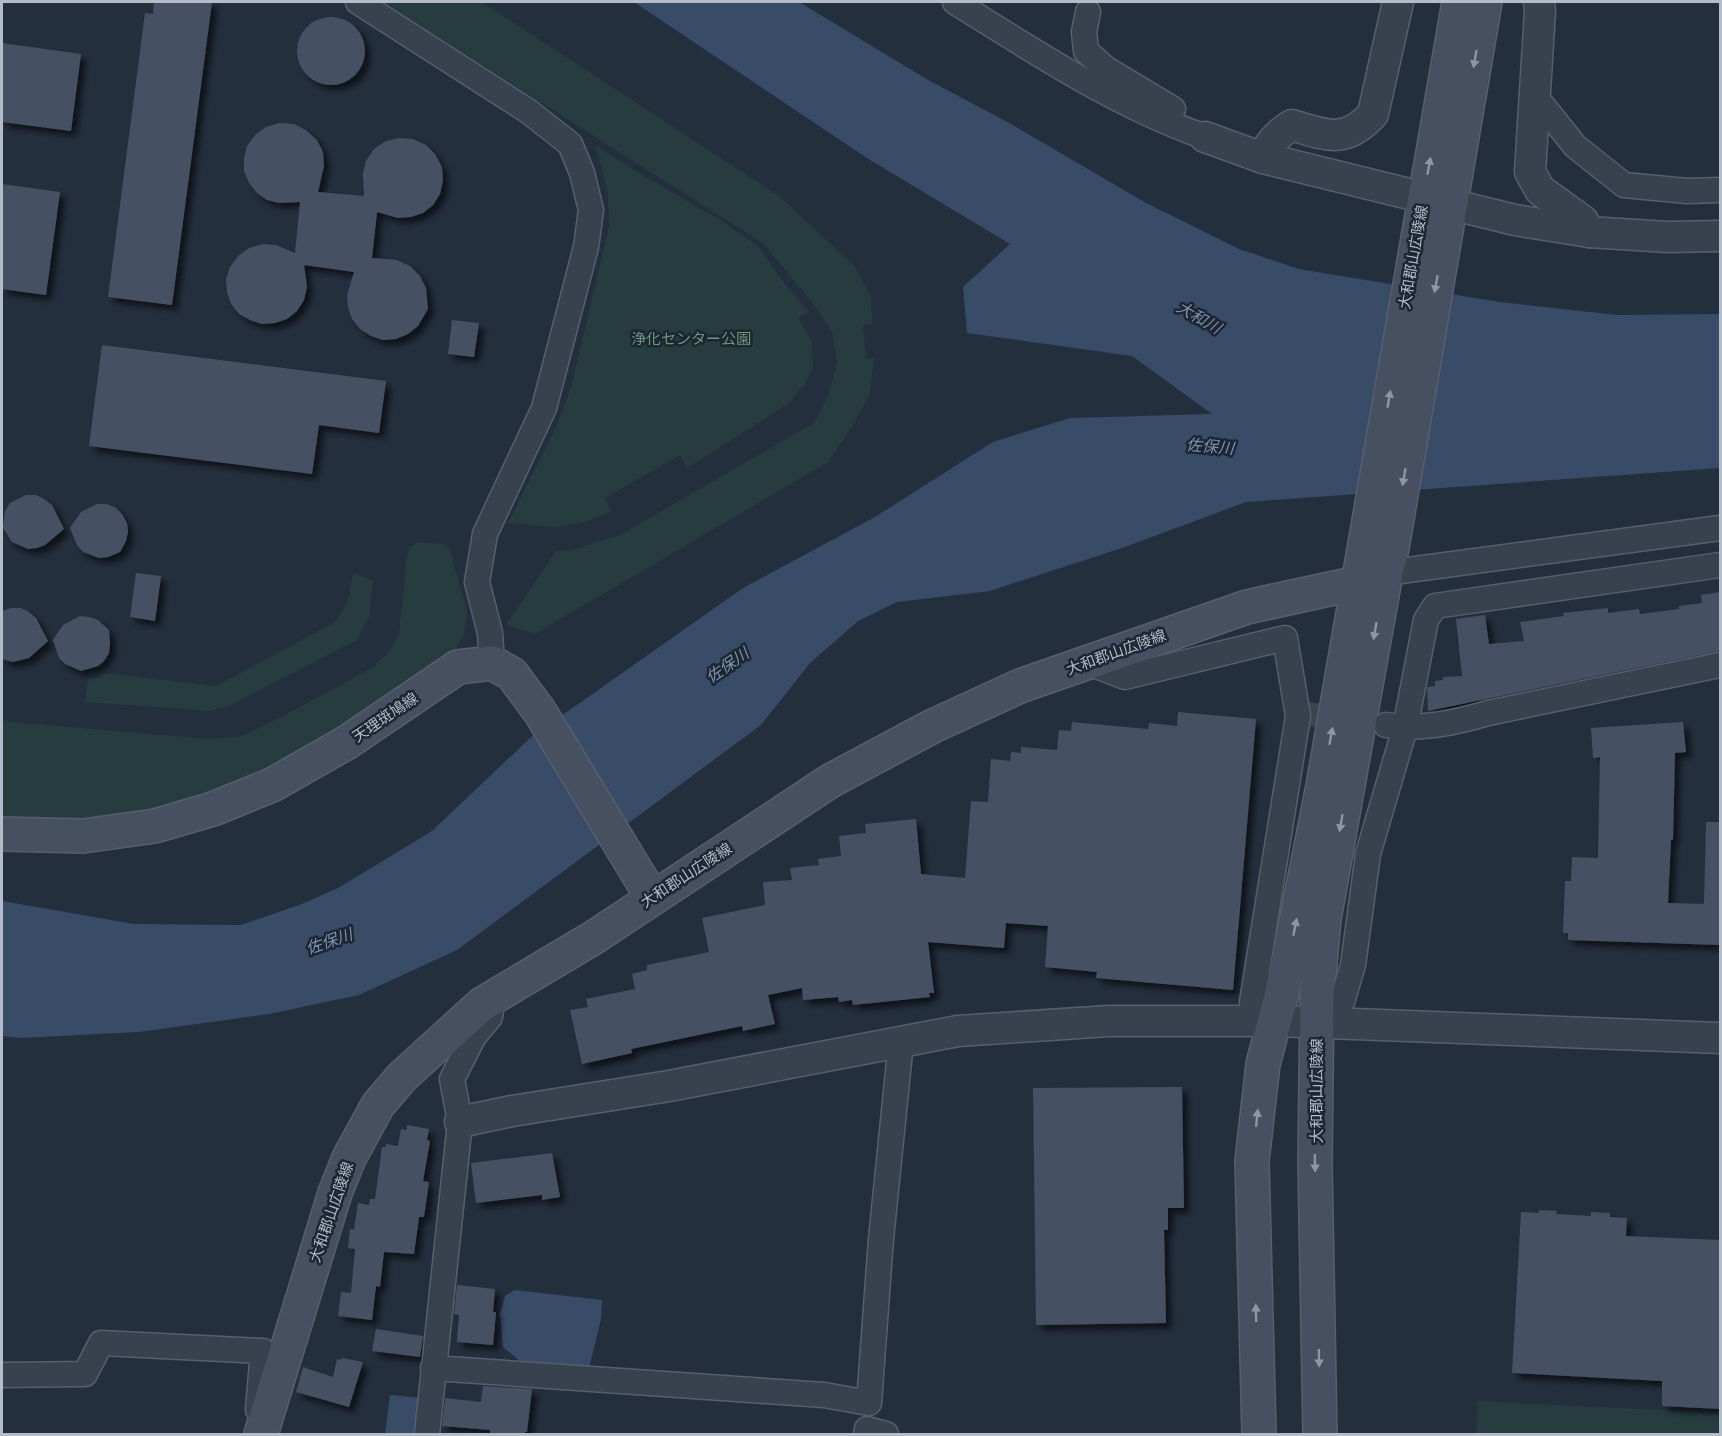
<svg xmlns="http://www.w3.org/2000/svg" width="1722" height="1436" font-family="'IBM Plex Sans','Noto Sans JP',sans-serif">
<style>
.green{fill:#263c3f}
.water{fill:#394c67}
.building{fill:#455162;filter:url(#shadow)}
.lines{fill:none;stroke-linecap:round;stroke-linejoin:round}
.minor-tunnel{stroke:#3a4453;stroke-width:24;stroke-dasharray:24 12;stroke-linecap:butt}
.minor-casing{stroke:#565f6c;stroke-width:27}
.tertiary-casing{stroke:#565f6c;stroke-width:33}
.secondary-casing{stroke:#565f6c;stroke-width:36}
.minor{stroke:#38414e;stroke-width:24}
.tertiary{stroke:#38414e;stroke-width:30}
.secondary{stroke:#465061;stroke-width:33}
.oneway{fill:#8e96a5}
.labels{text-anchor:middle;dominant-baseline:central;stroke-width:5;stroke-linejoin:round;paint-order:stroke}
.street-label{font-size:15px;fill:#b4bcc9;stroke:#1d2633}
.park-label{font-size:15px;fill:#6b9a76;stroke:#1d2633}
.water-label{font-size:16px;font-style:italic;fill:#7c92b1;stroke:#1d2633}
</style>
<defs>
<filter id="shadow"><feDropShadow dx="5.5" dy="5.5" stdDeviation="3" flood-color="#0009"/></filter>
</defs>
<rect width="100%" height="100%" fill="#242f3e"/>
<g class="green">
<path d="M 383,2 L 482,2 L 779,196 L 854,266 L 871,296 L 872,324 L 863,326 L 866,359 L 874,358 L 870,393 L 854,424 L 828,462 L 535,634 L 506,625 L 556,551 L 571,550 L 620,535 L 814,423 L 829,393 L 837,363 L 832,332 L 814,305 L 764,244 Z"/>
<path d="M 596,146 L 637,172 L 724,222 L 760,248 L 780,278 L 809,312 L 799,317 L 799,320 L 812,341 L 813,367 L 805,384 L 788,404 L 687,468 L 680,455 L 605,498 L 611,512 L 585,522 L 555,527 L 508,523 L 556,427 L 570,391 L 609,227 L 608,194 Z"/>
<path d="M 418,542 L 444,544 L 450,550 L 467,611 L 464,635 L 451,656 L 279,768 L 161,811 L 101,822 L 2,824 L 2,721 L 207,739 L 240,737 L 291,712 L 373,667 L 389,652 L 399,634 L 407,554 L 410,547 Z"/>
<path d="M 353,573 L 373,581 L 369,617 L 357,640 L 229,706 L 209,711 L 85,702 L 88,679 L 101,677 L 104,673 L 216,686 L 335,622 L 348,601 Z"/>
<path d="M 1478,1401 L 1720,1413 L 1720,1434 L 1476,1434 Z"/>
</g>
<g class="water">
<path d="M 634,2 L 799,2 L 928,80 L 1011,124 L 1146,203 L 1239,249 L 1299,269 L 1499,302 L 1617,315 L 1720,314 L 1720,468 L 1246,502 L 1125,547 L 990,591 L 897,602 L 858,621 L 810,663 L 761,725 L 457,950 L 359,995 L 269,1014 L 139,1032 L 20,1038 L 2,1036 L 2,901 L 134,924 L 241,925 L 302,904 L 340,887 L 432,831 L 530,738 L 743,588 L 875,517 L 993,442 L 1070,418 L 1212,414 L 1132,356 L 967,333 L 963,287 L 1010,244 L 867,158 Z"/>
<path d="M 515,1290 L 602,1300 L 601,1319 L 589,1368 L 520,1361 L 503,1347 L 500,1314 L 505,1296 Z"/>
<path d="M 390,1395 L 421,1398 L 417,1434 L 385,1434 Z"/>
</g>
<g class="building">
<path d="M 154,2 L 212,2 L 172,305 L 108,297 L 145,13 L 153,14 Z"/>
<circle cx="331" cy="51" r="34"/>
<path d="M 2,43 L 81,54 L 71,131 L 2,122 Z"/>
<path d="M 280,123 L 294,124 L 306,130 L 317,140 L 323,152 L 324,166 L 318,192 L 364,196 L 363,173 L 366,161 L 374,149 L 386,141 L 399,138 L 413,139 L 426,145 L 435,154 L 442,167 L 443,181 L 440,194 L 433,205 L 423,213 L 411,217 L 398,218 L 377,212 L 372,258 L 397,260 L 410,266 L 420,276 L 426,288 L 428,309 L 418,326 L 408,334 L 396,339 L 383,340 L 371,336 L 360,329 L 352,319 L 348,307 L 347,295 L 354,272 L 304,265 L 307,287 L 304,300 L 297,311 L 287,319 L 275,323 L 262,324 L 250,320 L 239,314 L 231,304 L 227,292 L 226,279 L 230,267 L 238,256 L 249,248 L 263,244 L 276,245 L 295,253 L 300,202 L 279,203 L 267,200 L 257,193 L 249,183 L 244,171 L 244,158 L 247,146 L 255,135 L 266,127 Z"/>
<path d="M 2,184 L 60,192 L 46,295 L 2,289 Z"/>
<path d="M 452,320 L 479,323 L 474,357 L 448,354 Z"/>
<path d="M 102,345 L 386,381 L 379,433 L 319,425 L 312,474 L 89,446 Z"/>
<path d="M 26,495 L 36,495 L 44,499 L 52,505 L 64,529 L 45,545 L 37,548 L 28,549 L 12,542 L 3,528 L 5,511 L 10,503 Z"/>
<path d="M 97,504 L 107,504 L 116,508 L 122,514 L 127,523 L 128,532 L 126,541 L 120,552 L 108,557 L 99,558 L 83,552 L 77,545 L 70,528 L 81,512 Z"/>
<path d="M 136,573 L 161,576 L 155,621 L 130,617 Z"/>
<path d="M 1720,592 L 1720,651 L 1428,711 L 1427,687 L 1435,686 L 1435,681 L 1443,680 L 1443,677 L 1462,676 L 1456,619 L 1485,615 L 1489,644 L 1524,641 L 1520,622 L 1564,616 L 1563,613 L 1608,608 L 1608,613 L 1639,609 L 1640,614 L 1679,609 L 1679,606 L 1702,603 L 1701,595 Z"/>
<path d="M 11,608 L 21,608 L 29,612 L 36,618 L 48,641 L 29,658 L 13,662 L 2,659 L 2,611 Z"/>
<path d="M 80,616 L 89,617 L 98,620 L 109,630 L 110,644 L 109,653 L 104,661 L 98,666 L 81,671 L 65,664 L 59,658 L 53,640 L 63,625 Z"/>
<path d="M 1178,712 L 1256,719 L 1233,990 L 1096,978 L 1097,972 L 1045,967 L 1048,926 L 1006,923 L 1004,948 L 928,942 L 934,993 L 929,993 L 930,997 L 853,1005 L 852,1000 L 839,1002 L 838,997 L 803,1000 L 802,988 L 768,995 L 775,1024 L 743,1031 L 742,1026 L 631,1049 L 632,1053 L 582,1064 L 570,1010 L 588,1007 L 586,999 L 635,989 L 632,974 L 647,970 L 647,965 L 709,952 L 702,918 L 765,905 L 763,882 L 792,880 L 790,868 L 819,865 L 818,859 L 841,856 L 839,836 L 866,833 L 865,824 L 916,819 L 921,874 L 965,878 L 971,801 L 988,802 L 991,759 L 1010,761 L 1011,752 L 1021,753 L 1021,747 L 1057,750 L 1059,730 L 1071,731 L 1072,722 L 1148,729 L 1149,723 L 1177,726 Z"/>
<path d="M 1683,722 L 1686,752 L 1675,753 L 1673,840 L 1671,840 L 1668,903 L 1704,904 L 1706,822 L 1720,822 L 1720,945 L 1568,940 L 1568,933 L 1563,933 L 1565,881 L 1571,881 L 1572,857 L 1598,858 L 1600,757 L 1593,758 L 1591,728 Z"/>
<path d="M 1182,1087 L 1184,1208 L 1168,1208 L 1168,1230 L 1164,1230 L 1166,1323 L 1036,1325 L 1033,1088 Z"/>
<path d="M 407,1125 L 429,1129 L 427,1140 L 430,1141 L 423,1181 L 429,1182 L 424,1217 L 419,1217 L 414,1254 L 384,1252 L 380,1287 L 376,1286 L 372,1320 L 338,1316 L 341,1292 L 351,1293 L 355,1249 L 348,1248 L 350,1229 L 354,1230 L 358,1203 L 369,1205 L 370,1199 L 375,1199 L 382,1147 L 386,1147 L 386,1144 L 398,1146 L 401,1129 L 407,1130 Z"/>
<path d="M 552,1153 L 560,1197 L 542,1200 L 542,1195 L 476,1203 L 471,1163 Z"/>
<path d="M 1539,1210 L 1557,1211 L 1556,1214 L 1591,1216 L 1591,1212 L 1610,1213 L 1610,1217 L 1627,1218 L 1626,1236 L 1720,1240 L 1720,1409 L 1662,1406 L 1662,1381 L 1512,1373 L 1521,1212 L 1539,1213 Z"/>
<path d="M 457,1285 L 495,1289 L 493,1312 L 496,1312 L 493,1345 L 457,1342 L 459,1315 L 454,1314 Z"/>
<path d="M 376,1329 L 423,1336 L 420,1357 L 372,1351 Z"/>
<path d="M 342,1358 L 363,1362 L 349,1407 L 296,1392 L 303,1367 L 333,1377 L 337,1359 L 341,1360 Z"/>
<path d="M 483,1386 L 532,1389 L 527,1432 L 525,1432 L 524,1434 L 490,1434 L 490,1430 L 442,1426 L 445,1398 L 481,1402 Z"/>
</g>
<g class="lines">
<path class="minor-tunnel" d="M 1307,714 L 1351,720"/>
<defs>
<g id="minor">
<path d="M 358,2 L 528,111 L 570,144 L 582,173 L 591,210 L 586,247 L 544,408 L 485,534 L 477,582 L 490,633 L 492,663"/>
<path d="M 955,2 C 1035,52 1115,105 1205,137"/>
<path d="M 1088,12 L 1084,32 L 1086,51 L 1105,68 L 1173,109"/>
<path d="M 1534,99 L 1543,106 L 1575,146 L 1624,185 L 1687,191 L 1720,190"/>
<path d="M 1386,573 L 1720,528"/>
<path d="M 1086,662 L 1125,677 L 1285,638 L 1298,716 L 1252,1002 L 1275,1021"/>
<path d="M 1386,725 C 1421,730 1454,723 1488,713 L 1720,665"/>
<path d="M 1317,1023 L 1342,1002 L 1353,965 L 1368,854 L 1405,728 L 1426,620 L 1435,606 L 1720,565"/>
<path d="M 433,1368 L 824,1395 L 869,1403 L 881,1239 L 901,1042"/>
<path d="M 2,1375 L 85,1374 L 101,1343 L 263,1351 L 258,1410"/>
<path d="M 427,1434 L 460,1122 L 452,1079 L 474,1036 L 490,1017 L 493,997"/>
<path d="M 866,1434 L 867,1429 L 886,1434"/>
</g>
<g id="tertiary">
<path d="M 1539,2 L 1540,11 L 1530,172 L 1540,190 L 1583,221 L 1589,232"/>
<path d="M 1205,137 L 1263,158 L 1515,220 L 1589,232 L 1667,237 L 1720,236"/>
<path d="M 1263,158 C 1269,143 1278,133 1292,125 C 1327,136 1346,144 1373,114 L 1398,2"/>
<path d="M 460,1122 L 512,1111 L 669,1086 L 958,1031 L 1109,1021 L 1275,1021 L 1720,1038"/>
</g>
<g id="secondary">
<path d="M 2,834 L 83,836 L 155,826 L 213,809 L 272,785 L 346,743 L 458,667 L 492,663 L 512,674 L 540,712 L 652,897"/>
<path d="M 261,1434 L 335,1193 L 349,1158 L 378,1105 L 402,1077 L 482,1004 L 593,938 L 830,781 L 933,726 L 1020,686 L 1247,607 L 1357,583 L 1386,573"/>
<path d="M 1259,1434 L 1252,1161 L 1263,1064 L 1282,993 L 1323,786 L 1459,2"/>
<path d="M 1320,1434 L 1315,1163 L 1317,995 L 1324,919 L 1386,573 L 1392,548 L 1485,2"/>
</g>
</defs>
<use href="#minor" class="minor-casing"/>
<use href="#tertiary" class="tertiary-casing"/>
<use href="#secondary" class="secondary-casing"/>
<use href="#minor" class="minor"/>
<use href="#tertiary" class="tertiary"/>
<use href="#secondary" class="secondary"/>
</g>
<defs><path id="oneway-solid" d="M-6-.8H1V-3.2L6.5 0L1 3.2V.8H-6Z" transform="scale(1.5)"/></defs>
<g class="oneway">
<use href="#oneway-solid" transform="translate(1475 59) rotate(100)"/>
<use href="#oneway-solid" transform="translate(1429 166) rotate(-80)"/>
<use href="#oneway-solid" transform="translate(1436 284) rotate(100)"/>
<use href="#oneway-solid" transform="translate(1389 399) rotate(-80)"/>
<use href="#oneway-solid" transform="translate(1404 477) rotate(100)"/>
<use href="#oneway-solid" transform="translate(1375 631) rotate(100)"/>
<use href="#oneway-solid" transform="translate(1331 736) rotate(-80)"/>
<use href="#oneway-solid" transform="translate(1341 823) rotate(100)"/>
<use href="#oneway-solid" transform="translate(1295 927) rotate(-79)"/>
<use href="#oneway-solid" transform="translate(1257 1118) rotate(-84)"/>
<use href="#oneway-solid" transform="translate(1315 1163) rotate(89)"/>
<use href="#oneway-solid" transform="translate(1256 1313) rotate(-91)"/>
<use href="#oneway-solid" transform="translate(1319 1358) rotate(89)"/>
</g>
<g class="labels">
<g class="street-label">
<text transform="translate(1413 257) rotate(-80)">大和郡山広陵線</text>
<text transform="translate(1116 652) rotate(-20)">大和郡山広陵線</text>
<text transform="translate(385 717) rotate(-34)">天理斑鳩線</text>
<text transform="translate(686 875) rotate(-33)">大和郡山広陵線</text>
<text transform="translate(1316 1091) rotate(-90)">大和郡山広陵線</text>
<text transform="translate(331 1212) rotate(-71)">大和郡山広陵線</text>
</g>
<g class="park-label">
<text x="691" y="338">浄化センター公園</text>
</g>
<g class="water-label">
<text transform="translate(1199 317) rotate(30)">大和川</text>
<text transform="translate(1210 446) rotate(5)">佐保川</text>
<text transform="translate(727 665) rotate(-35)">佐保川</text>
<text transform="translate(329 941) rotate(-19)">佐保川</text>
</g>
</g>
<rect width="1722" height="1436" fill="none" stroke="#b4bcc9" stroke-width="6"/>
</svg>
